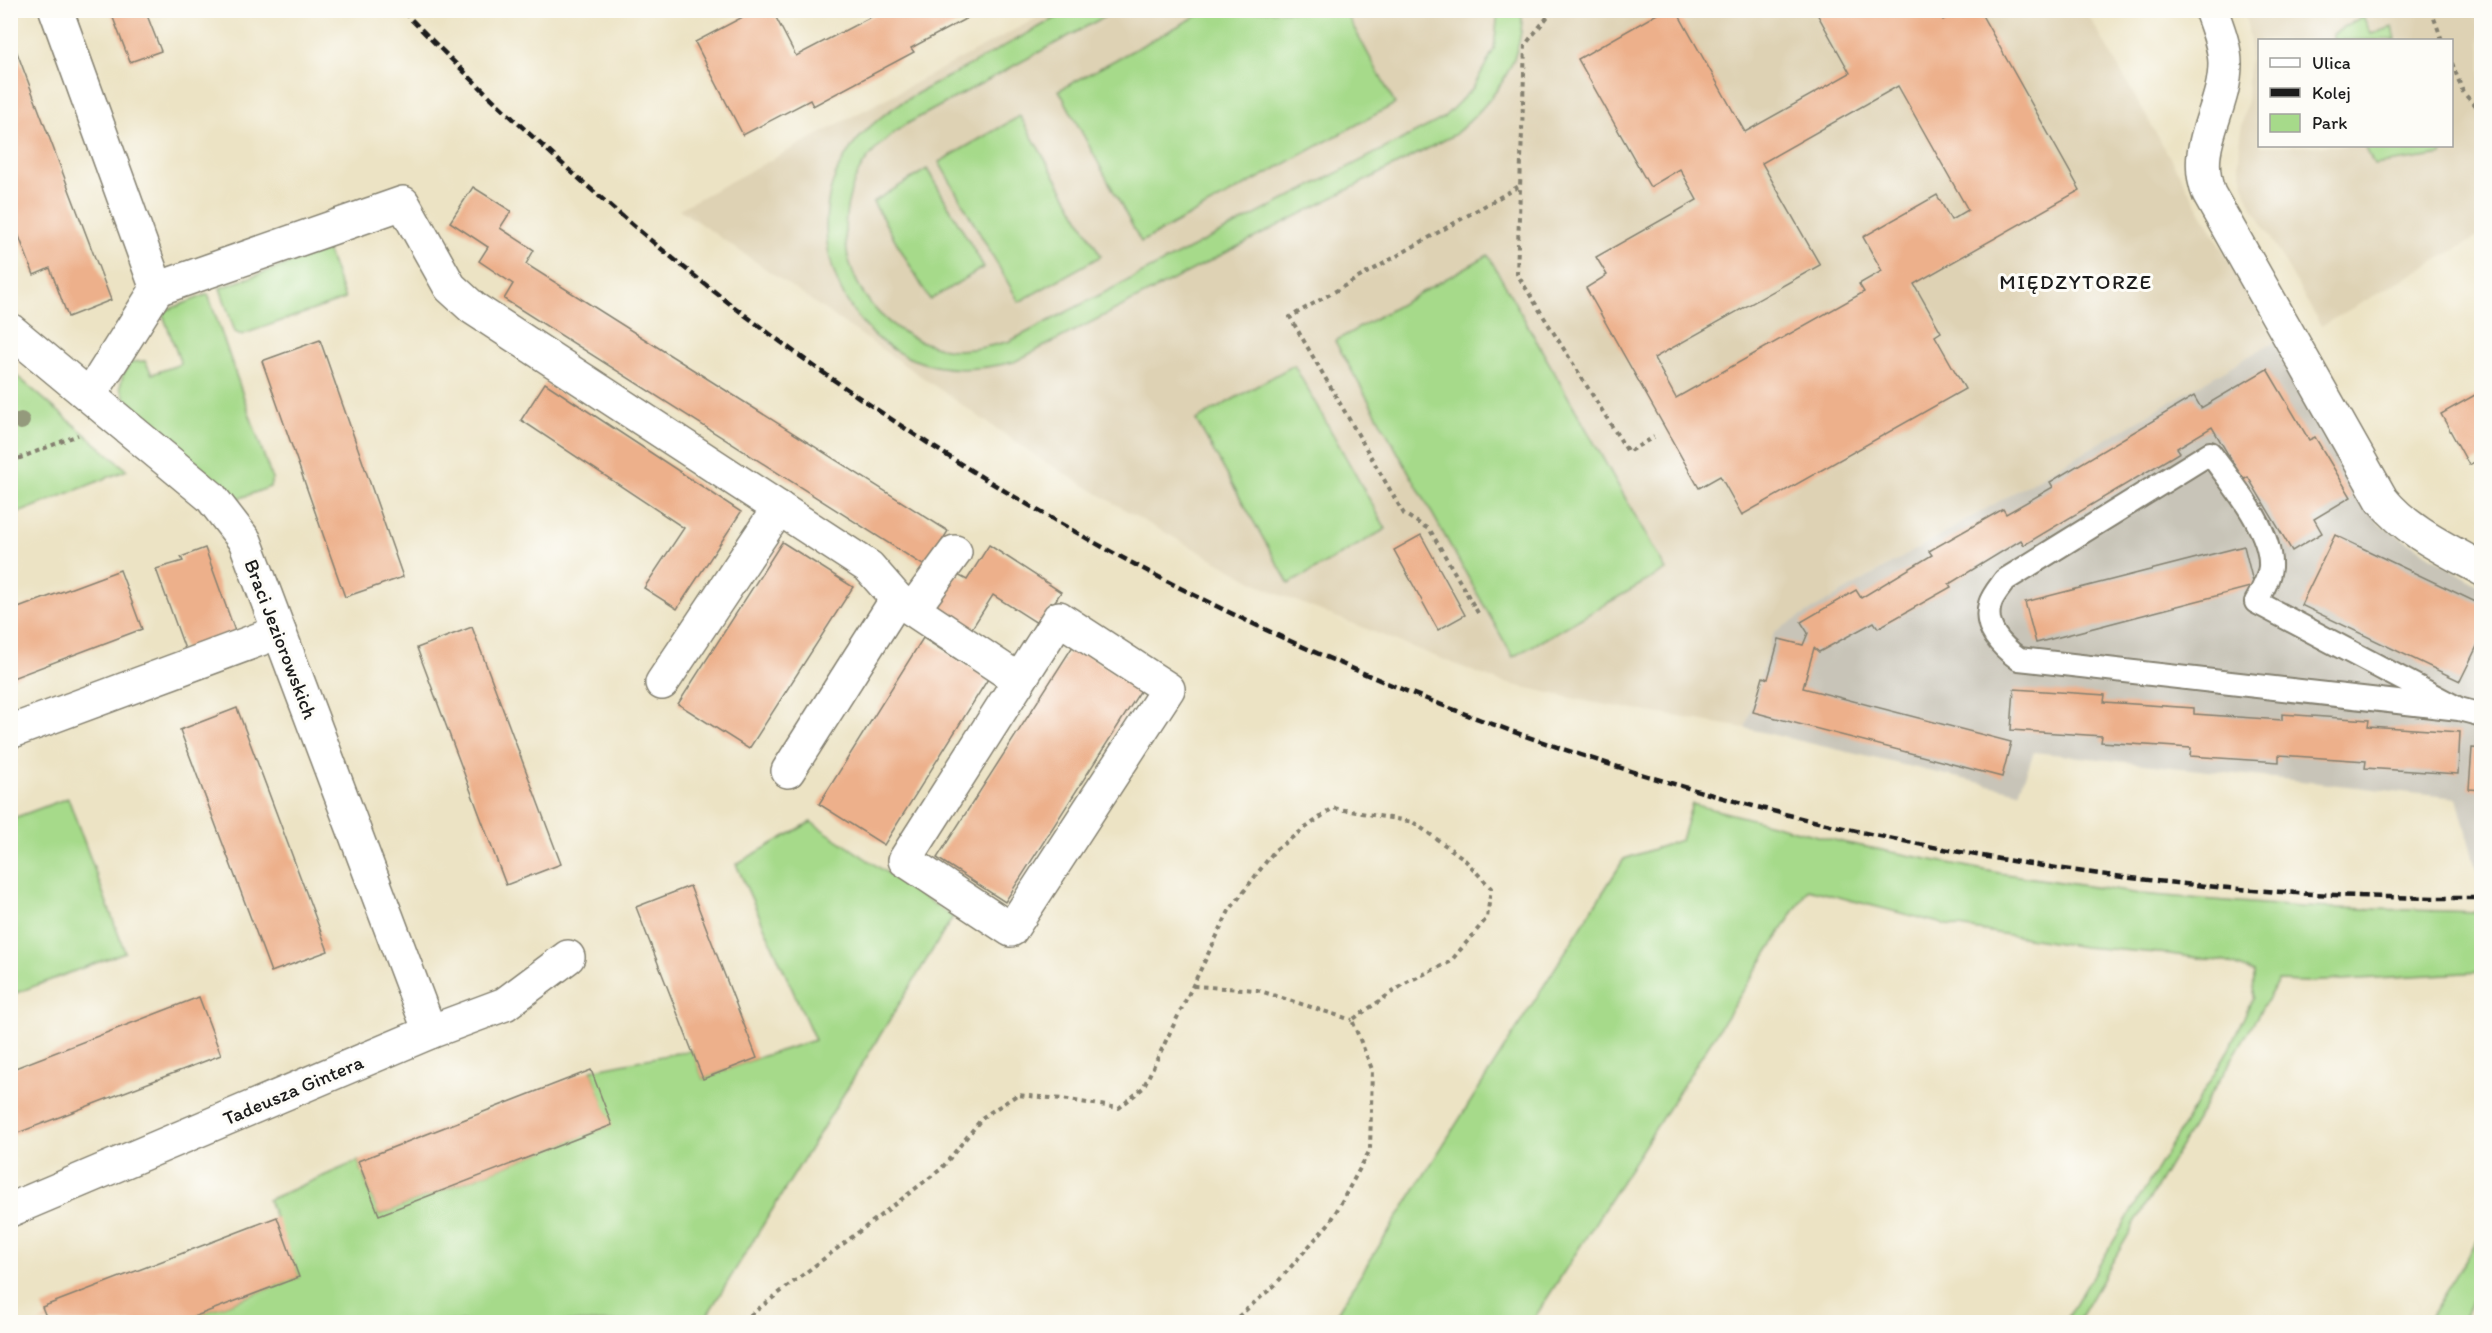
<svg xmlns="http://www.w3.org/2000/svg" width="2492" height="1333" font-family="Itim,sans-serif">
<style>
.built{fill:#ded2b4;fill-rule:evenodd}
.industrial{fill:#c8c4b8}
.green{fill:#a6da8a;stroke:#617b53;stroke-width:1.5}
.building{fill:#edb08b;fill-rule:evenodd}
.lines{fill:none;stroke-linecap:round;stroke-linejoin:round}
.service-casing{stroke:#848070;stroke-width:26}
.minor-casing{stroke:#848070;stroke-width:36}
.path{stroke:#848070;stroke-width:4;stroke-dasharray:4.5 4.5;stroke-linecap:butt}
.service{stroke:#fff;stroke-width:22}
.minor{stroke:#fff;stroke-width:33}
.rail{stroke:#1c1c1c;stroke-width:4.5;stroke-dasharray:9 4.5;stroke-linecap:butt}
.tree{fill:#949a7c}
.labels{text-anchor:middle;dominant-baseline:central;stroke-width:6;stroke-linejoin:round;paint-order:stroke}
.street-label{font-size:20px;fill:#1c1c1c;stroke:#fdfcf7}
.neighbourhood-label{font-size:21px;letter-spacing:1.5px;fill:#1c1c1c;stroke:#fdfcf7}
</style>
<rect width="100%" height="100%" fill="#fdfcf7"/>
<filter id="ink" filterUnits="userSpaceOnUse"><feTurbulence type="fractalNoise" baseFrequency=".0167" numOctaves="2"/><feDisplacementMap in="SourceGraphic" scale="12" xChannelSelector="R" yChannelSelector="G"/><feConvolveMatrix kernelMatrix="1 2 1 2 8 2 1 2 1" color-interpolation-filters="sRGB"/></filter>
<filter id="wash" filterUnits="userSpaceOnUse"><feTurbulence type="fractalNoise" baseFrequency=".008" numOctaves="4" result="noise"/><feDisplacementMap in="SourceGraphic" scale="24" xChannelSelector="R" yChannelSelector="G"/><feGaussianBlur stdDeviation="1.35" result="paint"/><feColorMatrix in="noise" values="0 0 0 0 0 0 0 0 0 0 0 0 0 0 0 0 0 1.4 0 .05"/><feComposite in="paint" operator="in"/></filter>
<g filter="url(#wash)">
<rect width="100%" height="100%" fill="#ece3c4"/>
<g class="built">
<path d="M 1050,11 L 2086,11 L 2275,341 L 1774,632 L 1745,728 L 1595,703 L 1500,682 L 1273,592 L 1142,520 L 1042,460 L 679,209 Z"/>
<path d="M 2244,11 L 2481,11 L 2481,235 L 2321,326 L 2247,197 L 2239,164 L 2240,136 L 2247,99 L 2250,40 ZM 2260,40 L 2452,40 L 2452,146 L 2260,146 Z"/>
</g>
<path class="industrial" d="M 2275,341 L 2380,524 L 2481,587 L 2481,872 L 2477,872 L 2457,798 L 2034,752 L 2019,792 L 1745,728 L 1774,632 Z"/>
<g class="green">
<path d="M 1069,11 L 1115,11 L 903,126 C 884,141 864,157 855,180 C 826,252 863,326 937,347 C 961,354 986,347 1010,341 L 1442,119 L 1473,88 L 1494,49 L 1498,11 L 1522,11 C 1524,63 1492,103 1454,135 L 1014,362 C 978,370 947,373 912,359 C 833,327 799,217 851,148 C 879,110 921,91 961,70 C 997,50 1033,30 1069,11 Z"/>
<path d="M 1345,11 L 1395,104 L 1141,242 L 1059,90 L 1206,11 Z"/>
<path d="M 2363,16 L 2371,34 L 2393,27 L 2396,40 L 2333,40 L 2333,34 Z"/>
<path d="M 1020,116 L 1101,256 L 1019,302 L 939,162 Z"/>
<path d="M 2365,146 L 2442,146 L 2442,155 L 2374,165 Z"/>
<path d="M 927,169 L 984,267 L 930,300 L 873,202 Z"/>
<path d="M 327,250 L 345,299 L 241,335 L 235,332 L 220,288 Z"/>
<path d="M 1488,255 L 1666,570 L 1513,657 L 1335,341 Z"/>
<path d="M 208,294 L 272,479 L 270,487 L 238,499 L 131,410 L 120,387 L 123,374 L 131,362 L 145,361 L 152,374 L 181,364 L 162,312 Z"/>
<path d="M 1294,365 L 1386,529 L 1289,584 L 1196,420 Z"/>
<path d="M 10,371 L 11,371 L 127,470 L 11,516 Z"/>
<path d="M 68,798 L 125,952 L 11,995 L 11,819 Z"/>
<path d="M 1692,804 L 1846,843 L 1999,873 L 2140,894 L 2300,907 L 2481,912 L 2481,972 L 2306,982 L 2278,981 L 2077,1322 L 2065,1322 L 2229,1049 L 2253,998 L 2254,973 L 2227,962 L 2170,954 L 2084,947 L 1947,925 L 1808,889 L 1532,1322 L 1331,1322 L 1624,859 L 1681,840 Z"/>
<path d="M 811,822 L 953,917 L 703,1322 L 180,1322 L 299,1277 L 268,1200 L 358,1161 L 379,1215 L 611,1125 L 591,1070 L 692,1050 L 703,1079 L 757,1058 L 815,1040 L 736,864 Z"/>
<path d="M 2481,1235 L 2481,1288 L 2460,1322 L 2427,1322 Z"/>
</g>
<g id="blocks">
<g class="building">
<path d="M 110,10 L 145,10 L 161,51 L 130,62 Z"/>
<path d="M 756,10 L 772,10 L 796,56 L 884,10 L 982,10 L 911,48 L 914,52 L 813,106 L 810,100 L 743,135 L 695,42 Z"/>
<path d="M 1664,10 L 1676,10 L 1745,132 L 1850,73 L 1815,10 L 1938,10 L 1943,20 L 1960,10 L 1979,10 L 2080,190 L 1914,284 L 1941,332 L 1935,336 L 1965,389 L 1742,515 L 1720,476 L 1699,488 L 1586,288 L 1607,275 L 1596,257 L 1697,200 L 1680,169 L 1650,187 L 1578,59 ZM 1898,86 L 1968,210 L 1951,220 L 1937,195 L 1863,237 L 1882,271 L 1859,284 L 1864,292 L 1676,398 L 1654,358 L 1820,265 L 1762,163 Z"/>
<path d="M 10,34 L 111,300 L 68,317 L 50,268 L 34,275 L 10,213 Z"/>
<path d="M 473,187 L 511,211 L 500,228 L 534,250 L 526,264 L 948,531 L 926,567 L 504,299 L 513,284 L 479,261 L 488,247 L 450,222 Z"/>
<path d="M 320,340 L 403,577 L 345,597 L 262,361 Z"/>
<path d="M 2267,369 L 2309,440 L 2315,437 L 2351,497 L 2314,519 L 2322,533 L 2292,551 L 2248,477 L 2243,480 L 2212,427 L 2177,448 L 2180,452 L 2024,545 L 2021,540 L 1949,584 L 1951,587 L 1878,628 L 1874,622 L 1819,652 L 1814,648 L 1803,688 L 2011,742 L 2002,777 L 1753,712 L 1763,677 L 1768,679 L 1779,639 L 1803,645 L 1808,633 L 1801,622 L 1856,590 L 1861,598 L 1932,555 L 1929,551 L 2003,509 L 2006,514 L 2053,487 L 2050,482 L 2194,396 L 2201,408 Z"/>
<path d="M 545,383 L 741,512 L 677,609 L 644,588 L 684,528 L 521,420 Z"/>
<path d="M 2482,391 L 2482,458 L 2469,465 L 2441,414 Z"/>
<path d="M 1421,535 L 1465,615 L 1438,630 L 1394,550 Z"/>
<path d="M 2335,535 L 2482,605 L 2482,636 L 2460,681 L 2301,605 Z"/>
<path d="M 782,542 L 853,587 L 749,749 L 678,704 Z"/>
<path d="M 989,545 L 1061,592 L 1040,625 L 993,595 L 971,630 L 935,606 L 956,574 L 967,580 Z"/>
<path d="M 2244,546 L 2254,586 L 2036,643 L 2025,602 Z"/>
<path d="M 205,548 L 236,634 L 186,652 L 156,569 L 183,561 L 181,557 Z"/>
<path d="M 120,570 L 142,629 L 10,679 L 10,611 Z"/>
<path d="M 472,627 L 561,864 L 506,885 L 417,648 Z"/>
<path d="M 923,638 L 988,679 L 884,845 L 819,804 Z"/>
<path d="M 1073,646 L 1141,690 L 1005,902 L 937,858 Z"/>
<path d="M 2014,689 L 2105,695 L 2104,702 L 2194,708 L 2194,714 L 2282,720 L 2282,714 L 2369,720 L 2368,726 L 2460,732 L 2458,774 L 2365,768 L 2366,761 L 2279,755 L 2279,762 L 2190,756 L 2191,748 L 2101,742 L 2102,736 L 2011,730 Z"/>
<path d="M 237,708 L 328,951 L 271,972 L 180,730 Z"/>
<path d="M 2472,748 L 2482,749 L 2482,790 L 2469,789 Z"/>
<path d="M 690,886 L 757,1058 L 703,1079 L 636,907 Z"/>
<path d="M 199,997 L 221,1055 L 10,1136 L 10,1070 Z"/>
<path d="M 591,1070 L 612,1125 L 379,1215 L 358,1161 Z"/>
<path d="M 277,1217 L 299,1277 L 180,1322 L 39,1322 L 47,1319 L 42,1307 Z"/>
</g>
</g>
</g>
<g filter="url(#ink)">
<use href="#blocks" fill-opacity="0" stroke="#848070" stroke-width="1.5"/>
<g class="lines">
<defs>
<path id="service" d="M 2459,709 L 2256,602 C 2262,591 2269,579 2270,567 C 2272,529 2231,483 2210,453 L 2005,580 C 2000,587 1992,596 1990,604 C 1983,628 2001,646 2019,659 L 2459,709 L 2482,715"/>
<g id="minor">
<path d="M 56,10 L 157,289 L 90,395"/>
<path d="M 2211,10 C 2217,27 2225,46 2225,64 C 2225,111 2190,145 2209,194 L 2382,500 C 2408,532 2446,549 2482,569"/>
<path d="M 157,289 L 403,203 L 450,287 L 473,308 L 869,567 L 897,599 L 1019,680"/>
<path d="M 10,330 L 211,497 L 245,541 L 430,1032"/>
<path d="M 913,609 L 955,552"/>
<path d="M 1059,618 L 1168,689 L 1011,930 L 905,860 Z"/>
<path d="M 662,683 L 779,508"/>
<path d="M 10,732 L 279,632"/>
<path d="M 788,771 L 897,599"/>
<path d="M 10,1210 L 430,1032 L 505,1004 L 568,957"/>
</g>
</defs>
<use href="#service" class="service-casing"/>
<use href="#minor" class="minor-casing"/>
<g class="path">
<path d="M 1553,10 L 1525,45 L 1517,274 L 1628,452 L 1654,437"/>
<path d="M 2431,10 L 2442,40"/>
<path d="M 2452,63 L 2463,92 L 2482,114"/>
<path d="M 10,462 L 78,435"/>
<path d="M 1478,613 L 1430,530 L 1404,514 L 1290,317 L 1521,185"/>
<path d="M 1193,986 L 1257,990 L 1352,1020"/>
<path d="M 744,1322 L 749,1316 L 941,1169 L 983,1117 L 1017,1095 L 1062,1099 L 1119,1108 L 1143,1088 L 1229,911 L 1275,850 L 1333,808 L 1413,822 L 1463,858 L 1491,888 L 1487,918 L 1450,962 L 1407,982 L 1352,1020 L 1372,1069 L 1370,1150 L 1331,1221 L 1275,1285 L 1232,1322"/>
</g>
<use href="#service" class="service"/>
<use href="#minor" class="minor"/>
<path class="rail" d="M 402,10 C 517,127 638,236 770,334 C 1263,700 1867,902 2482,898"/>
</g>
<circle class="tree" cx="21" cy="421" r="9"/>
</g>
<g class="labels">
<g class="street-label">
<text transform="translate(281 639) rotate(69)">Braci Jeziorowskich</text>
<text transform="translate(293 1090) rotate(-23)">Tadeusza Gintera</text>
</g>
<g class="neighbourhood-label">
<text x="2076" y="281">MIĘDZYTORZE</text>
</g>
</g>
<rect width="2492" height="1333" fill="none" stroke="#fdfcf7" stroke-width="36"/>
<rect x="2258" y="39" width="195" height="108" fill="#fdfcf7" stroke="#a3a29f" stroke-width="1.5"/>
<rect x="2270" y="58" width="30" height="9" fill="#ffffff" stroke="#a3a29f" stroke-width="1.5"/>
<text x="2312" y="69" font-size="18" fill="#1c1c1c">Ulica</text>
<rect x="2270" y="88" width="30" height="9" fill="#1c1c1c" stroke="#a3a29f" stroke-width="1.5"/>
<text x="2312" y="99" font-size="18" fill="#1c1c1c">Kolej</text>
<rect x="2270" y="114" width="30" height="18" fill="#a6da8a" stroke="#a3a29f" stroke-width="1.5"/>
<text x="2312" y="129" font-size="18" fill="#1c1c1c">Park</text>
</svg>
